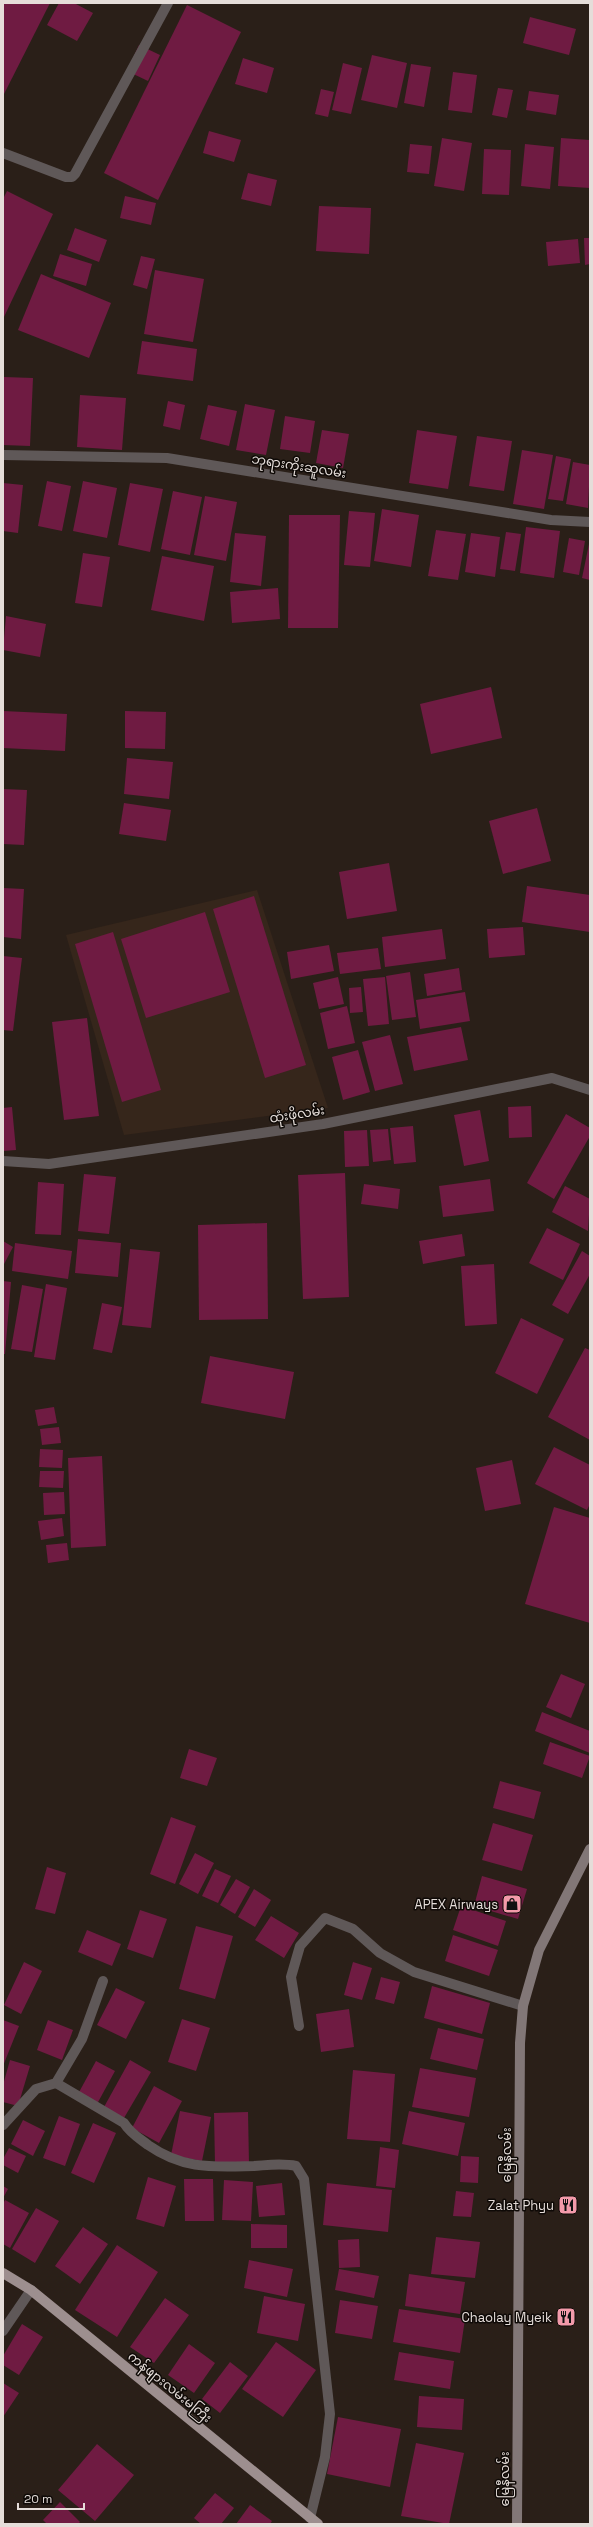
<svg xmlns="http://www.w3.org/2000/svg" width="593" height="2527" font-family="'Space Grotesk','Noto Sans Myanmar',sans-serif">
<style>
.built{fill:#36261b}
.building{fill:#6f1b42}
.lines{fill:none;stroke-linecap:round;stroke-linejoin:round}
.minor{stroke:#5f5858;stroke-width:10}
.secondary{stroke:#827777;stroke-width:10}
.primary{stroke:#9d8f8f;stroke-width:10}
.labels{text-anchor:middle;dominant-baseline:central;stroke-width:3;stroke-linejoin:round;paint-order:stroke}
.street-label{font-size:13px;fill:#e5ddd9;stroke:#0f0a07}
.poi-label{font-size:13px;fill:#e5ddd9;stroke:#0f0a07;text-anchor:end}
</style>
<rect width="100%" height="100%" fill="#2a1f18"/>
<path class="built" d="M 257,890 L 328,1108 L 124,1135 L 66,935 Z"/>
<g class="building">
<path d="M 3,3 L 50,3 L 3,96 Z"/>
<path d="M 59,3 L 74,3 L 93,13 L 77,41 L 47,25 Z"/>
<path d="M 187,5 L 241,32 L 158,200 L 104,173 Z"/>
<path d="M 530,17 L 576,29 L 569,55 L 523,43 Z"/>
<path d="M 139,45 L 160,55 L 148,81 L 127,71 Z"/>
<path d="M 372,55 L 407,63 L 397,108 L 361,100 Z"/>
<path d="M 243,58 L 274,68 L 267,93 L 235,84 Z"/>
<path d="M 343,63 L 362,68 L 351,114 L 332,110 Z"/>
<path d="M 411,64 L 431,67 L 424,107 L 404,103 Z"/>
<path d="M 453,72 L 477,75 L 472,113 L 448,110 Z"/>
<path d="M 498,88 L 513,90 L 507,118 L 492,115 Z"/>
<path d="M 321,89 L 334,92 L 328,117 L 315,114 Z"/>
<path d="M 529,91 L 559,95 L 556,115 L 526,110 Z"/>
<path d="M 209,131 L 241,140 L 234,162 L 203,153 Z"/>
<path d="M 442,138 L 472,143 L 464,191 L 434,186 Z"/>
<path d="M 561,138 L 590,140 L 590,188 L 558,186 Z"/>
<path d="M 410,144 L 432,146 L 429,174 L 407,172 Z"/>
<path d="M 525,144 L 554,147 L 550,189 L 521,186 Z"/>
<path d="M 484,149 L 511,150 L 509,195 L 482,194 Z"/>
<path d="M 248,173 L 277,180 L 271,206 L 241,199 Z"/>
<path d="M 7,191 L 53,214 L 3,319 L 3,199 Z"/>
<path d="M 125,196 L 156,203 L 151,225 L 120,218 Z"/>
<path d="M 319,206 L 371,208 L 369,254 L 316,251 Z"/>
<path d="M 75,228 L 107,240 L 99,262 L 67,250 Z"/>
<path d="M 584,238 L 590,238 L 590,264 L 585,265 Z"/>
<path d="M 578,239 L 580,263 L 548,266 L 546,242 Z"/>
<path d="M 60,254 L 92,264 L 86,286 L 53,276 Z"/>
<path d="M 141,256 L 155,259 L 147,289 L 133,285 Z"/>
<path d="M 155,270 L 204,279 L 193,342 L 144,334 Z"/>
<path d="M 41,274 L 111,303 L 89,358 L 18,330 Z"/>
<path d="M 142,341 L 197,349 L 193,381 L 137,374 Z"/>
<path d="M 4,377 L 33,378 L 30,446 L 3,445 Z"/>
<path d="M 80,395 L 126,398 L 122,450 L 77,447 Z"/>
<path d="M 168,401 L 185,405 L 180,430 L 163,426 Z"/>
<path d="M 245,404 L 275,410 L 266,455 L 236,450 Z"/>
<path d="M 208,405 L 237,411 L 229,446 L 200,439 Z"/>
<path d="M 285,416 L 315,421 L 310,453 L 280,449 Z"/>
<path d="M 322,430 L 349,434 L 343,468 L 316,463 Z"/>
<path d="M 417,430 L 457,436 L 448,489 L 409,483 Z"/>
<path d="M 477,436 L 512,441 L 504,491 L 469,486 Z"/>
<path d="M 522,450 L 553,455 L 544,509 L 513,504 Z"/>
<path d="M 556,456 L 571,459 L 563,501 L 548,499 Z"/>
<path d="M 573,462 L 590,465 L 588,508 L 566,504 Z"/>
<path d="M 47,481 L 71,486 L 62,531 L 38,526 Z"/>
<path d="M 83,481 L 117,488 L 107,538 L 73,531 Z"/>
<path d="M 3,483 L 23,485 L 18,533 L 3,531 Z"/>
<path d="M 130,483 L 163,489 L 150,552 L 118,545 Z"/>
<path d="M 173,491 L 202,497 L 190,555 L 161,549 Z"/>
<path d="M 205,496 L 237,502 L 226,561 L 194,555 Z"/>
<path d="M 382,509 L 419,515 L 411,567 L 374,561 Z"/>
<path d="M 349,511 L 375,513 L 370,567 L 344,565 Z"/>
<path d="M 289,515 L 340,515 L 338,628 L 288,628 Z"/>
<path d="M 526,527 L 560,531 L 554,578 L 520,573 Z"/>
<path d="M 436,530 L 466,534 L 458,580 L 428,576 Z"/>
<path d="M 506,532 L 521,534 L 515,571 L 500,569 Z"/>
<path d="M 235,533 L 266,536 L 261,586 L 230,582 Z"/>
<path d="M 471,533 L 500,537 L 495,577 L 465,572 Z"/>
<path d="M 569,538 L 585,541 L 579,575 L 563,572 Z"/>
<path d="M 589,544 L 590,544 L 590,580 L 582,578 Z"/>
<path d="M 83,553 L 110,557 L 102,607 L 75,603 Z"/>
<path d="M 162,556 L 214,566 L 204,621 L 151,610 Z"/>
<path d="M 278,588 L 280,619 L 232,623 L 230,592 Z"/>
<path d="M 6,616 L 46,624 L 40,657 L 3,650 Z"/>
<path d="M 491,687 L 502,738 L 431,754 L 420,704 Z"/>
<path d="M 3,711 L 67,714 L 65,751 L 3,748 Z"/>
<path d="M 125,711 L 166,712 L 165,749 L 125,748 Z"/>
<path d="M 127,758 L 173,762 L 169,799 L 124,794 Z"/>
<path d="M 3,789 L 27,790 L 24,845 L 3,844 Z"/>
<path d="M 124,803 L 171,810 L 166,841 L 119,834 Z"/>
<path d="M 537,808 L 551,861 L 503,874 L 489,821 Z"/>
<path d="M 389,863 L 397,911 L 347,919 L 339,872 Z"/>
<path d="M 527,886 L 590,895 L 590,932 L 522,922 Z"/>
<path d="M 3,888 L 24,889 L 21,939 L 3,937 Z"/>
<path d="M 254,896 L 306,1065 L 265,1078 L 213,909 Z"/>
<path d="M 205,912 L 230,992 L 146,1018 L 121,939 Z"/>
<path d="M 523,927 L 525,955 L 489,958 L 487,929 Z"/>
<path d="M 442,929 L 446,959 L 385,967 L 382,937 Z"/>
<path d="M 113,932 L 161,1090 L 122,1102 L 75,944 Z"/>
<path d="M 329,945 L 334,971 L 291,979 L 287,952 Z"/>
<path d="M 378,948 L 381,969 L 340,974 L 337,953 Z"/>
<path d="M 3,956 L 22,958 L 13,1031 L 3,1030 Z"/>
<path d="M 459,968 L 462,990 L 427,996 L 424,974 Z"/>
<path d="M 410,972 L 416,1017 L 392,1020 L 386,976 Z"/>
<path d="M 338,977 L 344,1004 L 319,1009 L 313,983 Z"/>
<path d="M 385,977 L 389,1024 L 368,1026 L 363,979 Z"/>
<path d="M 361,987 L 363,1012 L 350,1013 L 349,988 Z"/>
<path d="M 465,992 L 470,1021 L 420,1029 L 416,1000 Z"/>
<path d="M 347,1006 L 355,1043 L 328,1049 L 320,1013 Z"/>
<path d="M 87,1018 L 99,1116 L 64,1120 L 52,1022 Z"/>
<path d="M 461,1027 L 468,1060 L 414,1071 L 407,1037 Z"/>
<path d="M 390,1035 L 403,1084 L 375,1091 L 362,1042 Z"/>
<path d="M 358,1050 L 370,1092 L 343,1100 L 332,1057 Z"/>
<path d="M 531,1106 L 532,1137 L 509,1138 L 508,1107 Z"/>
<path d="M 12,1107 L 16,1150 L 3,1151 L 3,1108 Z"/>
<path d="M 480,1110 L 489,1161 L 464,1166 L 454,1115 Z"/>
<path d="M 566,1114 L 590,1128 L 590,1136 L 554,1199 L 527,1183 Z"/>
<path d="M 413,1126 L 416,1162 L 394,1164 L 390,1128 Z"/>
<path d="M 388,1129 L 391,1160 L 373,1162 L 370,1130 Z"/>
<path d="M 367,1130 L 369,1166 L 345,1167 L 344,1131 Z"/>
<path d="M 345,1173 L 349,1297 L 303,1299 L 298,1175 Z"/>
<path d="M 84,1174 L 116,1177 L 109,1234 L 78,1231 Z"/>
<path d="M 490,1179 L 494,1211 L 443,1217 L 439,1186 Z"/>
<path d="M 38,1182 L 64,1184 L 61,1235 L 35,1234 Z"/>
<path d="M 364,1184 L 400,1189 L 398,1209 L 361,1204 Z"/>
<path d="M 565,1186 L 590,1199 L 588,1231 L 552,1212 Z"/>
<path d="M 267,1223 L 268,1319 L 199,1320 L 198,1225 Z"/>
<path d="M 547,1228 L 580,1244 L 563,1280 L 529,1263 Z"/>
<path d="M 462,1234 L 465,1256 L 423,1264 L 419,1241 Z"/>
<path d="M 78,1239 L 121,1243 L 118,1277 L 75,1273 Z"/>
<path d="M 3,1241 L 13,1247 L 3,1266 Z"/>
<path d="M 15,1243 L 72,1251 L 68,1279 L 12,1271 Z"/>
<path d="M 130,1249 L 160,1252 L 151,1328 L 122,1325 Z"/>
<path d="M 582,1251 L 590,1256 L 590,1274 L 568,1314 L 552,1305 Z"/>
<path d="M 494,1264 L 497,1324 L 465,1326 L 461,1266 Z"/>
<path d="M 3,1281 L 11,1282 L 5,1354 L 3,1354 Z"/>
<path d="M 46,1284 L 67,1288 L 55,1360 L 34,1357 Z"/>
<path d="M 22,1285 L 43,1289 L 32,1352 L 11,1349 Z"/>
<path d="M 102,1303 L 122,1307 L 112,1353 L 93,1349 Z"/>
<path d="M 521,1318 L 564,1339 L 537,1394 L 495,1373 Z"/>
<path d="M 585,1348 L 590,1350 L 590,1440 L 548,1417 Z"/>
<path d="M 210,1356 L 294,1372 L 285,1419 L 201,1403 Z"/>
<path d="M 54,1407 L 57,1423 L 38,1426 L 35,1410 Z"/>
<path d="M 59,1427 L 61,1443 L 42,1445 L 40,1429 Z"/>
<path d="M 554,1447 L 590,1465 L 590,1504 L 587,1510 L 535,1484 Z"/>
<path d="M 40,1449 L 63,1450 L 62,1468 L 39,1467 Z"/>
<path d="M 102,1456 L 106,1546 L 71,1548 L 68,1458 Z"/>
<path d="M 512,1460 L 521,1504 L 485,1511 L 476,1468 Z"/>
<path d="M 40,1471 L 64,1471 L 63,1488 L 39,1487 Z"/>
<path d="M 64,1492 L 65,1514 L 44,1515 L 43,1493 Z"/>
<path d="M 554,1507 L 590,1518 L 590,1623 L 525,1604 Z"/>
<path d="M 62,1518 L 64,1536 L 41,1540 L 38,1521 Z"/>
<path d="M 67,1543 L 69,1560 L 48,1563 L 46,1545 Z"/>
<path d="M 561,1674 L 585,1684 L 571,1718 L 546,1707 Z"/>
<path d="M 542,1712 L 590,1731 L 590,1753 L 535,1731 Z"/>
<path d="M 550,1742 L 590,1756 L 582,1778 L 543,1764 Z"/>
<path d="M 189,1749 L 217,1758 L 207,1786 L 180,1778 Z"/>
<path d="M 500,1781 L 541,1792 L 534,1819 L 493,1808 Z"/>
<path d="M 171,1817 L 196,1826 L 175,1884 L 150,1874 Z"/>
<path d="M 493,1823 L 533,1835 L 522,1871 L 482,1860 Z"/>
<path d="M 195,1853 L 214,1863 L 198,1894 L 179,1884 Z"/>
<path d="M 47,1867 L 66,1873 L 55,1914 L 35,1909 Z"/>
<path d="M 215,1869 L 231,1876 L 218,1903 L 202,1896 Z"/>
<path d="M 482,1876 L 527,1889 L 518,1919 L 474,1906 Z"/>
<path d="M 236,1879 L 250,1887 L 235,1914 L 220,1905 Z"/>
<path d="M 254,1889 L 271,1900 L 255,1927 L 238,1917 Z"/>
<path d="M 461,1906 L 506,1921 L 498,1946 L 453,1930 Z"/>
<path d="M 140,1910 L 167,1919 L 153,1958 L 127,1949 Z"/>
<path d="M 271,1916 L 299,1933 L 284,1958 L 255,1940 Z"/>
<path d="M 196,1926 L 233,1936 L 215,1999 L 179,1989 Z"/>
<path d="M 87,1930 L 121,1944 L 112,1966 L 78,1952 Z"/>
<path d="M 453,1935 L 498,1950 L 489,1976 L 445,1961 Z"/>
<path d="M 24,1962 L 42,1971 L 21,2014 L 4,2005 Z"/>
<path d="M 353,1962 L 372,1968 L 362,2000 L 344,1995 Z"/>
<path d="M 381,1977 L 400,1982 L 394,2004 L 375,1999 Z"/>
<path d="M 432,1986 L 490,2003 L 482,2034 L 424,2018 Z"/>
<path d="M 116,1988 L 145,2002 L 126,2039 L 97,2025 Z"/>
<path d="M 349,2009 L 354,2047 L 321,2052 L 316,2014 Z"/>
<path d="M 182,2019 L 210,2028 L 196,2071 L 168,2062 Z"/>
<path d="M 3,2020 L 19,2026 L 3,2066 Z"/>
<path d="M 48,2020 L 73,2030 L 62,2060 L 37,2050 Z"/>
<path d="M 438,2028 L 484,2039 L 477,2070 L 430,2059 Z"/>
<path d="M 10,2060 L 30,2066 L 18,2106 L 3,2102 L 3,2085 Z"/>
<path d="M 130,2060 L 151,2072 L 124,2118 L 104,2107 Z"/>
<path d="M 96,2061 L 115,2071 L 97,2104 L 78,2094 Z"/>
<path d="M 420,2068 L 476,2078 L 469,2117 L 412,2107 Z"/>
<path d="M 353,2070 L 395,2074 L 390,2142 L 347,2139 Z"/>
<path d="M 154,2086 L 182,2101 L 159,2143 L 132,2128 Z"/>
<path d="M 180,2111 L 211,2117 L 202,2161 L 171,2155 Z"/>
<path d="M 409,2111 L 465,2123 L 458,2156 L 402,2144 Z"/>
<path d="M 248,2112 L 249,2164 L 215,2164 L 214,2113 Z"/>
<path d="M 59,2116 L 80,2124 L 65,2166 L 43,2158 Z"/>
<path d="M 23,2120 L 45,2131 L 33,2156 L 11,2144 Z"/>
<path d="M 93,2123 L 116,2133 L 94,2183 L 71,2173 Z"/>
<path d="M 380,2147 L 399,2150 L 395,2188 L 376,2186 Z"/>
<path d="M 9,2148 L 26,2156 L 18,2173 L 3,2165 L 3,2159 Z"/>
<path d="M 461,2156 L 479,2157 L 478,2183 L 460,2182 Z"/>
<path d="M 148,2177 L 176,2186 L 164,2227 L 136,2219 Z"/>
<path d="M 184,2179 L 213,2179 L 214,2221 L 185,2221 Z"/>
<path d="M 224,2180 L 253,2182 L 251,2221 L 222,2220 Z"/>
<path d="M 282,2183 L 285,2215 L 259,2217 L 256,2186 Z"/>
<path d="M 327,2183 L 392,2190 L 388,2232 L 323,2225 Z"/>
<path d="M 3,2186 L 8,2189 L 3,2198 Z"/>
<path d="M 456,2191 L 474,2193 L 471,2217 L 453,2216 Z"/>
<path d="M 5,2200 L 29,2213 L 10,2248 L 3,2244 L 3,2204 Z"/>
<path d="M 36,2208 L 59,2221 L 35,2263 L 12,2249 Z"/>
<path d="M 251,2224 L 287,2225 L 287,2248 L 251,2248 Z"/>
<path d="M 83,2227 L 108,2244 L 80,2284 L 55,2266 Z"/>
<path d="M 436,2237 L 480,2242 L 475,2278 L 431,2274 Z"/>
<path d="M 359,2239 L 360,2267 L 339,2268 L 338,2240 Z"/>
<path d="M 117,2245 L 158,2272 L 117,2337 L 75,2310 Z"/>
<path d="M 249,2260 L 293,2269 L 287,2297 L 244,2288 Z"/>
<path d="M 339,2269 L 379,2276 L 374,2298 L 335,2290 Z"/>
<path d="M 409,2274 L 465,2282 L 460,2314 L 405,2306 Z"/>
<path d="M 264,2296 L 305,2304 L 298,2341 L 257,2333 Z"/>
<path d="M 165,2298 L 189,2315 L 154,2363 L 130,2347 Z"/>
<path d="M 340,2300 L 378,2306 L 372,2339 L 335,2333 Z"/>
<path d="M 399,2309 L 465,2319 L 460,2353 L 393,2342 Z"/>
<path d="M 22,2324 L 43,2337 L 19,2375 L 3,2365 L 3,2356 Z"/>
<path d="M 276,2342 L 316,2370 L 283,2417 L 242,2389 Z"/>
<path d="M 189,2344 L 215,2363 L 194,2393 L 168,2375 Z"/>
<path d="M 399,2352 L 454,2361 L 450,2389 L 394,2380 Z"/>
<path d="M 230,2362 L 248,2376 L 220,2413 L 202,2399 Z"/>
<path d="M 3,2383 L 19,2393 L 3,2417 Z"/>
<path d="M 419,2396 L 464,2399 L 462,2430 L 417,2427 Z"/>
<path d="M 338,2417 L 401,2429 L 390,2487 L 327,2474 Z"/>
<path d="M 416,2443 L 464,2453 L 449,2524 L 401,2516 Z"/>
<path d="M 97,2444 L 134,2475 L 95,2521 L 58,2490 Z"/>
<path d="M 215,2493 L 234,2508 L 221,2524 L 201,2524 L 194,2518 Z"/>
<path d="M 60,2502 L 80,2522 L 78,2524 L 47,2524 L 43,2520 Z"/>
<path d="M 250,2505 L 272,2521 L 270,2524 L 236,2524 Z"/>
</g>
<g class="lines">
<g class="minor">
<path d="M 3,153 L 66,177 L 72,177 L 75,174 L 168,3"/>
<path d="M 3,455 L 167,458 L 551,520 L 590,522"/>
<path d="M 3,1161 L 49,1164 L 323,1124 L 552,1078 L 590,1090"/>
<path d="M 299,2026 L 291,1977 L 300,1946 L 325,1918 L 353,1929 L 380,1953 L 414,1972 L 523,2006"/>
<path d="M 56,2083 L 124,2123 C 130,2133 139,2138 148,2145 C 184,2170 213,2167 254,2166 C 269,2165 282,2163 296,2166 L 304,2179 L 330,2414 L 325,2457 L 310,2518"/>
<path d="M 3,2125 L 36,2089 L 56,2083 L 82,2039 L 103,1981"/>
<path d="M 3,2331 L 31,2290"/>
</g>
<path class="secondary" d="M 517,2524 L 520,2043 L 523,2006 L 539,1950 L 590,1849"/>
<path class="primary" d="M 3,2273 L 31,2290 L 318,2524"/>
</g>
<defs>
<symbol id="shop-square" viewBox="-11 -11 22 22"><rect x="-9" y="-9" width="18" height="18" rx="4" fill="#f39aaa" stroke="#0f0a07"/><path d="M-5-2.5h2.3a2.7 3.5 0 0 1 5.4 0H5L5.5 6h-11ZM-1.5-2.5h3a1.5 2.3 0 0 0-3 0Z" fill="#111"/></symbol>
<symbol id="restaurant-square" viewBox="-11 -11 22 22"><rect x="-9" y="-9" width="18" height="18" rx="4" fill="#f39aaa" stroke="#0f0a07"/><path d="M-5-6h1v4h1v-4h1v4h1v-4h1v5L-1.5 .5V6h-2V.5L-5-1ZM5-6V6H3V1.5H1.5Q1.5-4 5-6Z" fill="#111"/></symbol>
</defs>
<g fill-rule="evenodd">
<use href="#shop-square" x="501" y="1893" width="22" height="22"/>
<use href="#restaurant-square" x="557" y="2194" width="22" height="22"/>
<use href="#restaurant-square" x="555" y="2306" width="22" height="22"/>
</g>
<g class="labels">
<g class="street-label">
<text transform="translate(299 466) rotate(9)">ဘုရားကိုးဆူလမ်း</text>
<text transform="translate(297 1114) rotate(-9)">ထုံးဖိုလမ်း</text>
<text transform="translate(506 2155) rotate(-90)">မြေနီလမ်း</text>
<text transform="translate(170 2387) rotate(39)">ကန်ဖျားလမ်းမကြီး</text>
<text transform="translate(504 2479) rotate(-90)">မြေနီလမ်း</text>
</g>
<g class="poi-label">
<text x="498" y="1904">APEX Airways</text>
<text x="554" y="2205">Zalat Phyu</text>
<text x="552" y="2317">Chaolay Myeik</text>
</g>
</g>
<rect width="593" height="2527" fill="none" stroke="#e5ddd9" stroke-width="8"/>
<path d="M18 2503v6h66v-6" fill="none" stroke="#e5ddd9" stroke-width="2"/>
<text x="24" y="2503" font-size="12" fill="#e5ddd9" stroke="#0f0a07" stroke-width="3" paint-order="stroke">20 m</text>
</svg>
